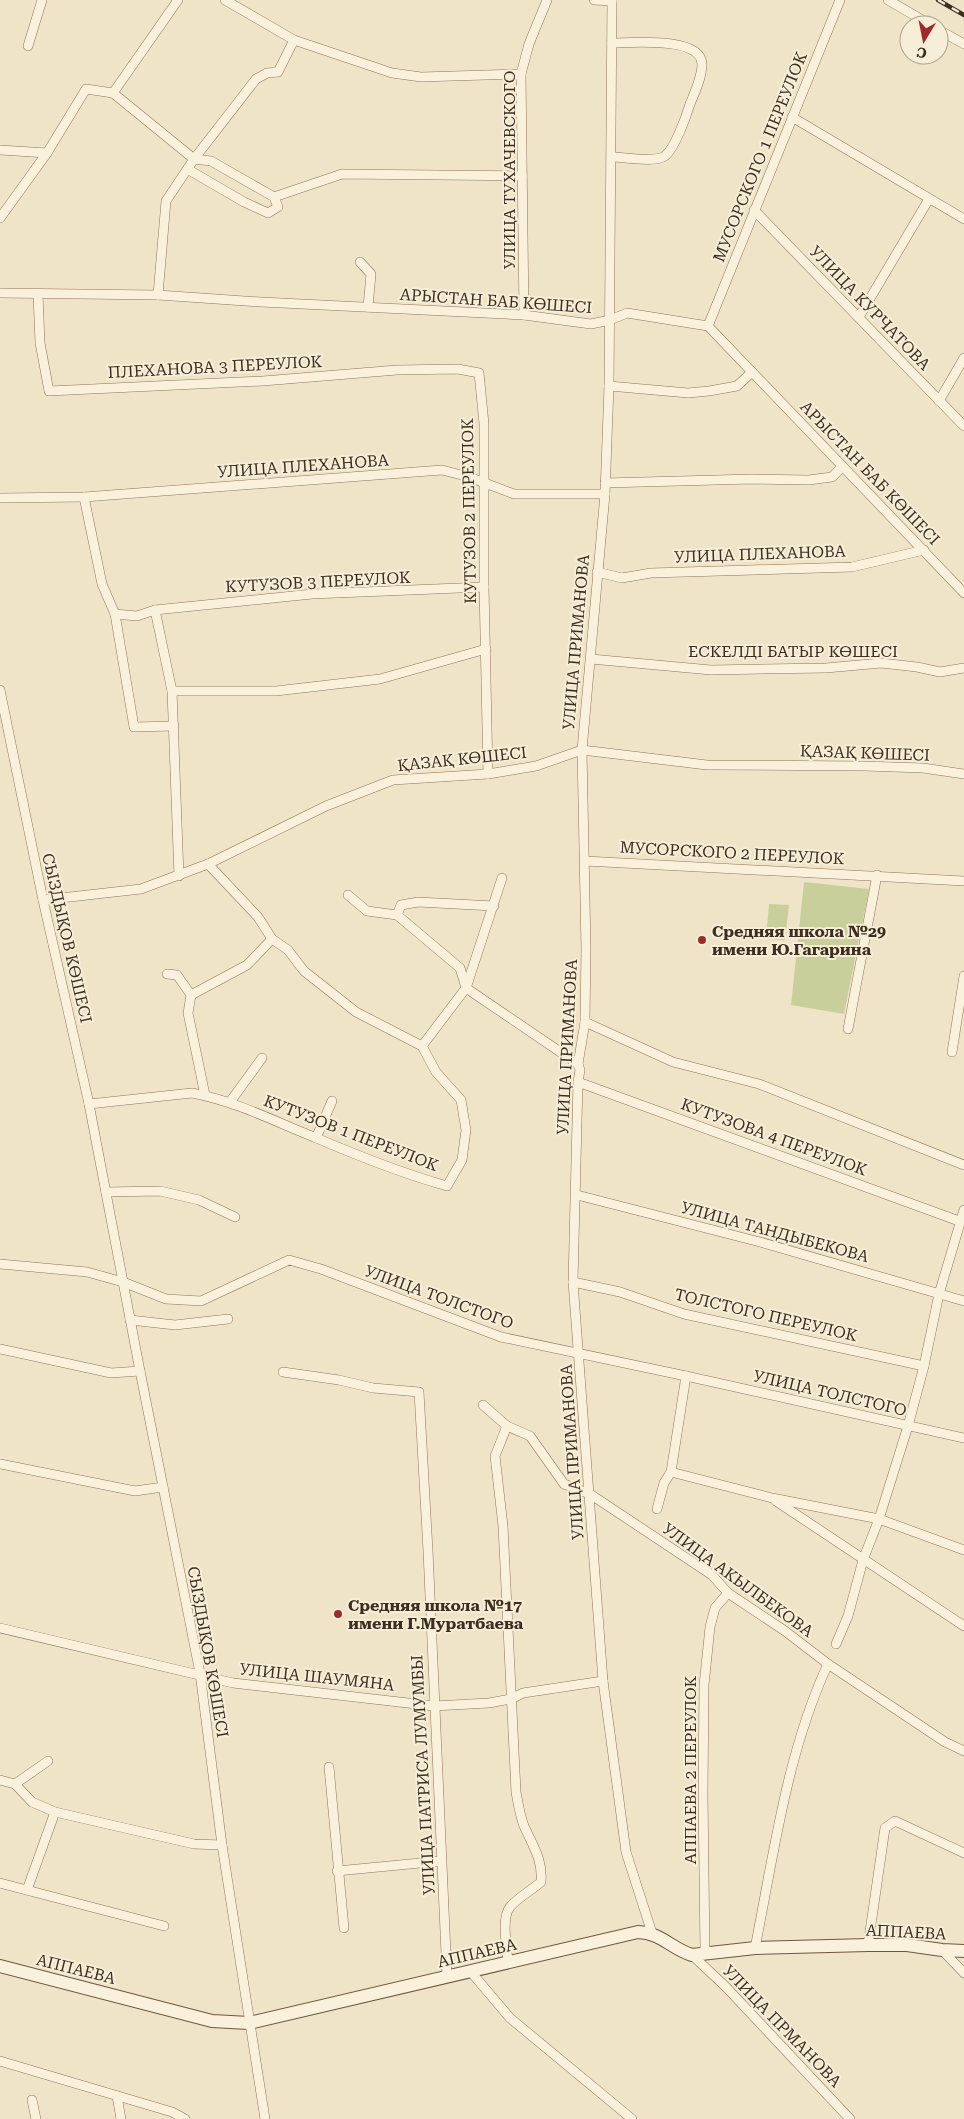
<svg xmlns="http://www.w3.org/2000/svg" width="964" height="2119" font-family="'Roboto Serif',serif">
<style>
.green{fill:#c9cf9b}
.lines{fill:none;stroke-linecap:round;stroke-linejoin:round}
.street-casing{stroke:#8d765c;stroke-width:10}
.secondary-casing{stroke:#6f573f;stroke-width:14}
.street{stroke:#faf1dc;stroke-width:9}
.secondary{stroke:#faf1dc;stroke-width:12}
.rail-casing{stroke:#3d2e20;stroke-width:4.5}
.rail{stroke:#f7eed8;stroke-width:2.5;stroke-dasharray:8;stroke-linecap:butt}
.poi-dot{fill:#9e2a2b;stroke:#f7eed8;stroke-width:2}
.labels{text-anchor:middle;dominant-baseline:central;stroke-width:4;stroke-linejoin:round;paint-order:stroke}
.street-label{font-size:16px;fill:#3d2e20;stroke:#f7eed8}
.poi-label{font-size:16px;font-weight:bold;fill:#3d2e20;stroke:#f7eed8;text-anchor:start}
</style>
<rect width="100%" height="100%" fill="#f0e4c8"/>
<g class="green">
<path d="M 804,882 L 869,889 L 844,1014 L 791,1005 Z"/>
<path d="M 769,904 L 789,905 L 785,940 L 766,939 Z"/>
</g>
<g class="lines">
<defs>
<g id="street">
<path d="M 225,0 L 294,40 L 392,73 L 421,77 L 521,74"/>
<path d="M 594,0 L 612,1"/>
<path d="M 612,0 L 609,386 L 605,494 L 582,750 L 586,949 L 585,1022 L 578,1064 L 580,1070 L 578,1082 L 573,1282 L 603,1681 L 626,1852 L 652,1933"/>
<path d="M 888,0 L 931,25"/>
<path d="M 939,30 L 964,44"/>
<path d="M 612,43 C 631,43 701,36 702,64 C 702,77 695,92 690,104 C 686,117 675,148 665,156 C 655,163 624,157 612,157"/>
<path d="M 28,46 L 42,0"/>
<path d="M 113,93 L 194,159 L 211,161 L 274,197 L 278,207 L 268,213 L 244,202 L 189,170"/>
<path d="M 792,117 L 964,219"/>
<path d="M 0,150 L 47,153"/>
<path d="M 274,197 L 342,174 L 522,176"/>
<path d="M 754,210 L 964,426"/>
<path d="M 0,218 L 47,153 L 86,89 L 113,93 L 178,0"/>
<path d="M 360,262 L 371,274 L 368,307"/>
<path d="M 0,293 L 158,295 L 261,302 L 524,315 L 591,324 L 610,320 L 627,313 L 708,326 L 964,593"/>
<path d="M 38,295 L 40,343 L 49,391 L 263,381 L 397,370 L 458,369 L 479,373 L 484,424 L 484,587 L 488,774"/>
<path d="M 158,295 L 166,201 L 194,159 L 256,79 L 267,73 L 278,72 L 294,40"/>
<path d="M 524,315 L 521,74 L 529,44 L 547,0"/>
<path d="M 859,317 L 929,199"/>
<path d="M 708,326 L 840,0"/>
<path d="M 609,386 L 688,393 L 709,391 L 737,386 L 752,372"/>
<path d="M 939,401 L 964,358"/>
<path d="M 605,483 L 753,479 L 809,480 L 832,477 L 842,467"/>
<path d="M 84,497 L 102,584 L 115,614 L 134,727 L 174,726"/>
<path d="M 0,498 L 84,497 L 442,470 L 469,477 L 514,494 L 605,494"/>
<path d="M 597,572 L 622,578 L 651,573 L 852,567 L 924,550"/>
<path d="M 155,610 L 172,691 L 179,876"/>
<path d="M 115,614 L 137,616 L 155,610 L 312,594 L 484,587"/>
<path d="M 591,659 L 711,670 L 826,668 L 881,663 L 917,667 L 940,672 L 964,668"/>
<path d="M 0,690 L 43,900 L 89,1104 L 140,1371 L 200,1673 L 222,1845 L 265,2119"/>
<path d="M 172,691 L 276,691 L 380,679 L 486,649"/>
<path d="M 585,861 L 964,881"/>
<path d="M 348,895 L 367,911 L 397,915 L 460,968 L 466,988 L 578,1064"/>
<path d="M 43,900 L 141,889 L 208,864 L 326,806 L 393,780 L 488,774 L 536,766 L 582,750 L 707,765 L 864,766 L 923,768 L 964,774"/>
<path d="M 397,915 L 401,905 L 418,902 L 494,906"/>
<path d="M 167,974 L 177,975 L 191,995 L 188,1013 L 205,1095"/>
<path d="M 191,995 L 247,965 L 272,939"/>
<path d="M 585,1022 L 673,1062 L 759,1084 L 964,1165"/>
<path d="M 848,1029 L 877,875"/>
<path d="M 422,1046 L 466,988 L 502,878"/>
<path d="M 952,1052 L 964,976"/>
<path d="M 578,1082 L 959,1221"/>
<path d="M 230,1102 L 262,1058"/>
<path d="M 89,1104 L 192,1093 C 235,1101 274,1121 314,1137 C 356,1155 404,1174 447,1186 L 462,1160 L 466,1130 L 461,1100 L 436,1072 L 422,1046 L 356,1012 L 304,971 L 288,950 L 272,939 L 258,917 L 208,864"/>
<path d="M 316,1138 L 332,1101"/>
<path d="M 106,1192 L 160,1191 L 199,1200 L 235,1217"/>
<path d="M 577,1195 L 760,1242 L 964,1301"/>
<path d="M 0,1264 L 87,1272 L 123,1282 L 166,1299 L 201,1301 L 289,1260 L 321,1269 L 501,1337 L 686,1376 L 964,1438"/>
<path d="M 573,1282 L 620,1292 L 684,1314 L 924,1366"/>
<path d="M 130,1320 L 175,1325 L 228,1319"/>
<path d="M 0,1349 L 111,1373 L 140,1371"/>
<path d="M 283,1372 L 339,1380 L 373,1388 L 419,1392 L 428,1551 L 447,1976"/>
<path d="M 686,1376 L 671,1472 L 772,1498 L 879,1519 L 964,1550"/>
<path d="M 483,1405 L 507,1426 L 530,1436 L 564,1484 L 590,1494 L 712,1575 L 728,1593 L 785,1631 L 828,1664 L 945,1742 L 964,1751"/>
<path d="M 507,1426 L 495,1456 L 503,1526 L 516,1792 C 518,1803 520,1816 524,1826 C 533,1846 543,1860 541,1882 C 533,1889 516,1899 510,1907 C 501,1918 507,1948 508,1962"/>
<path d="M 0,1464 L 135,1491 L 163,1487"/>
<path d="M 776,1501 L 964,1626"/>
<path d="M 657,1509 L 664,1483 L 671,1472"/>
<path d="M 0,1628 L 233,1683 L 434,1706 L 489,1703 L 511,1699 L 523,1693 L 603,1681"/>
<path d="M 836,1644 L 848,1616 L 863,1560 L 879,1519 L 908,1426 L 924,1366 L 939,1294 L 964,1210"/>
<path d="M 329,1767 L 344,1928"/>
<path d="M 0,1780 L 15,1784 L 32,1802 L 55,1812 L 194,1844 L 222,1845"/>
<path d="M 15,1784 L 48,1761"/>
<path d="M 337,1871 L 441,1861"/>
<path d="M 0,1883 L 164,1926"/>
<path d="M 27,1890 L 55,1812"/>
<path d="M 868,1945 L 885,1828 L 895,1821 L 964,1853"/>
<path d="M 755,1948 C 774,1853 787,1752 828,1664"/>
<path d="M 942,1950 L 964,1973"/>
<path d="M 705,1952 L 703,1795 L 704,1685 L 710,1627 L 715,1608 L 728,1593"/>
<path d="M 692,1955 L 726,1987 L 850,2119"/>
<path d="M 471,1972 L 510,2018 L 632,2119"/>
<path d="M 0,2061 L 172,2112 L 185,2119"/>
<path d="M 117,2096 L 121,2119"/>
<path d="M 32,2100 L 36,2119"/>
</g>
<path id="secondary" d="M 0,1966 L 212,2021 L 249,2023 L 638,1932 C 662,1933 670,1948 692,1955 L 755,1948 L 868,1945 L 907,1945 L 942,1950 L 964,1951"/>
</defs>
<use href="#street" class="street-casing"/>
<use href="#secondary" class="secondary-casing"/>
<use href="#street" class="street"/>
<use href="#secondary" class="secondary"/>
<defs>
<path id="rail" d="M 938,0 L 964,15"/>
</defs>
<use href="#rail" class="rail-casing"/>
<use href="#rail" class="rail"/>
</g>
<g class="poi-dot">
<circle cx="702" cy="940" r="5"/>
<circle cx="338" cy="1614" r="5"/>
</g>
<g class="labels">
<g class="street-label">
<text transform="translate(760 157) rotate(-68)">МУСОРСКОГО 1 ПЕРЕУЛОК</text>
<text transform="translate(509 170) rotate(-90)">УЛИЦА ТУХАЧЕВСКОГО</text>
<text transform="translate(496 301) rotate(4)">АРЫСТАН БАБ КӨШЕСІ</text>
<text transform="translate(870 308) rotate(46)">УЛИЦА КУРЧАТОВА</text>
<text transform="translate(215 367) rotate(-3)">ПЛЕХАНОВА 3 ПЕРЕУЛОК</text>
<text transform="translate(303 466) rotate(-4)">УЛИЦА ПЛЕХАНОВА</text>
<text transform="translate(870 473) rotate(46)">АРЫСТАН БАБ КӨШЕСІ</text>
<text transform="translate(469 511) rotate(-91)">КУТУЗОВ 2 ПЕРЕУЛОК</text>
<text transform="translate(760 554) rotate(-2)">УЛИЦА ПЛЕХАНОВА</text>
<text transform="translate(318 582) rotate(-3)">КУТУЗОВ 3 ПЕРЕУЛОК</text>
<text transform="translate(576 642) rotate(-85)">УЛИЦА ПРИМАНОВА</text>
<text x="793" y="651">ЕСКЕЛДІ БАТЫР КӨШЕСІ</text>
<text transform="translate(865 753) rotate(2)">ҚАЗАҚ КӨШЕСІ</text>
<text transform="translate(462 759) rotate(-6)">ҚАЗАҚ КӨШЕСІ</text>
<text transform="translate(732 853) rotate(3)">МУСОРСКОГО 2 ПЕРЕУЛОК</text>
<text transform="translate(67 938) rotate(77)">СЫЗДЫҚОВ КӨШЕСІ</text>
<text transform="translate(567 1047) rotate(-87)">УЛИЦА ПРИМАНОВА</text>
<text transform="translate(351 1133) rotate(21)">КУТУЗОВ 1 ПЕРЕУЛОК</text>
<text transform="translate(774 1137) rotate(20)">КУТУЗОВА 4 ПЕРЕУЛОК</text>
<text transform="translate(775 1232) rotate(15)">УЛИЦА ТАНДЫБЕКОВА</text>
<text transform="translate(439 1297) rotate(20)">УЛИЦА ТОЛСТОГО</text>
<text transform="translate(766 1315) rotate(13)">ТОЛСТОГО ПЕРЕУЛОК</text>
<text transform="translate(830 1393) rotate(13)">УЛИЦА ТОЛСТОГО</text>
<text transform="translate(572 1452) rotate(-94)">УЛИЦА ПРИМАНОВА</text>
<text transform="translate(738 1580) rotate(36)">УЛИЦА АКЫЛБЕКОВА</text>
<text transform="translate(208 1652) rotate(80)">СЫЗДЫҚОВ КӨШЕСІ</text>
<text transform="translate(317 1677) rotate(6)">УЛИЦА ШАУМЯНА</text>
<text transform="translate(690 1770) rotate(-90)">АППАЕВА 2 ПЕРЕУЛОК</text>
<text transform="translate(423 1775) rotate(-93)">УЛИЦА ПАТРИСА ЛУМУМБЫ</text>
<text transform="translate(906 1932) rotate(3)">АППАЕВА</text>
<text transform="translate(477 1953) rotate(-13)">АППАЕВА</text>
<text transform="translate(76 1969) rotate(14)">АППАЕВА</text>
<text transform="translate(782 2026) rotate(46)">УЛИЦА ПРМАНОВА</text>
</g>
<g class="poi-label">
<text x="712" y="931">Средняя школа №29<tspan x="712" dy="18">имени Ю.Гагарина</tspan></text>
<text x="348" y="1605">Средняя школа №17<tspan x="348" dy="18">имени Г.Муратбаева</tspan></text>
</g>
</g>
<g transform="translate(924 40) rotate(190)"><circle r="24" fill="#f7eed8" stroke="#ada18e"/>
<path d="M0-4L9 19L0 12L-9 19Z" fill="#9e2a2b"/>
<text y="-8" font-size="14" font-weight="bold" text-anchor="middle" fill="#3d2e20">С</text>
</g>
</svg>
